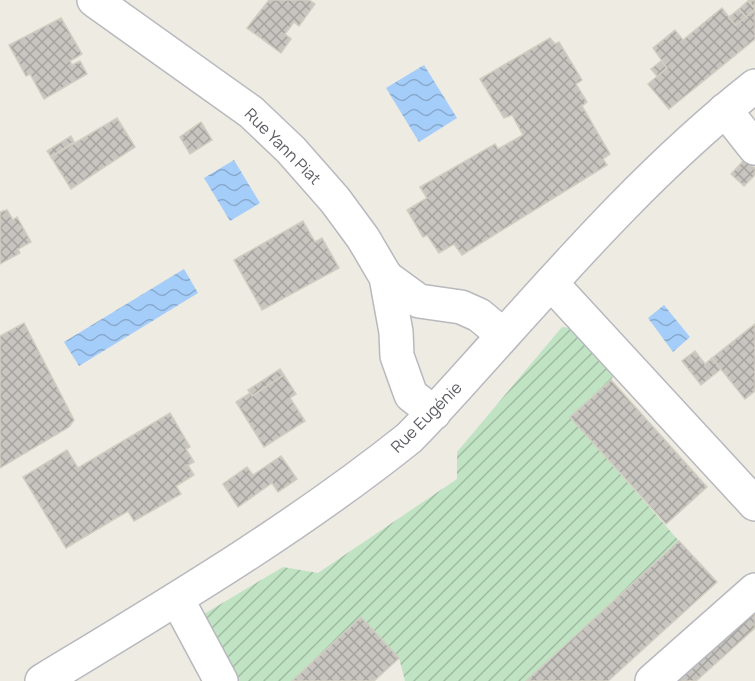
<svg xmlns="http://www.w3.org/2000/svg" width="755" height="681" font-family="Manrope,sans-serif">
<style>
.garden{fill:url(#garden-furrows)}
.water{fill:url(#water-waves)}
.building{fill:url(#building-cross-hatch);stroke:#d1cdc1;stroke-width:1.5}
.lines{fill:none;stroke-linecap:round;stroke-linejoin:round}
.minor-casing{stroke:#b8b9be;stroke-width:36}
.minor{stroke:#fff;stroke-width:33}
.labels{text-anchor:middle;dominant-baseline:central;stroke-width:4.5;stroke-linejoin:round;paint-order:stroke}
.street-label{font-size:16px;fill:#5b5d62;stroke:#fff}
</style>
<defs>
<pattern id="garden-furrows" width="10" height="10" patternUnits="userSpaceOnUse" patternTransform="scale(1.5)"><rect width="10" height="10" fill="#c0e3c3"/><path d="M-1 1l2-2M0 10L10 0M9 11l2-2" fill="none" stroke="#9fbba2"/></pattern>
<pattern id="water-waves" width="16" height="10" patternUnits="userSpaceOnUse" patternTransform="scale(1.5)"><rect width="16" height="10" fill="#a5cdfa"/><path d="M0 5q4-4 8 0t8 0" fill="none" stroke="#89aace"/></pattern>
<pattern id="building-cross-hatch" width="8" height="8" patternUnits="userSpaceOnUse" patternTransform="scale(1.5)"><rect width="8" height="8" fill="#c8c5c0"/><path d="M0 0l8 8M0 8l8-8" fill="none" stroke="#a5a39f"/></pattern>
</defs>
<rect width="100%" height="100%" fill="#edebe2"/>
<path class="garden" d="M 562,327 L 578,329 L 616,370 L 611,380 L 570,417 L 679,541 L 526,681 L 405,681 L 399,658 L 361,617 L 292,681 L 235,681 L 199,617 L 283,567 L 318,573 L 457,479 L 457,452 Z"/>
<g class="water">
<path d="M 424,65 L 457,118 L 419,142 L 386,88 Z"/>
<path d="M 234,160 L 260,203 L 230,221 L 204,178 Z"/>
<path d="M 184,269 L 198,293 L 79,366 L 64,342 Z"/>
<path d="M 664,305 L 690,337 L 673,352 L 648,318 Z"/>
</g>
<g class="building">
<path d="M 269,0 L 309,0 L 315,4 L 299,26 L 294,22 L 285,34 L 291,39 L 281,53 L 247,28 Z"/>
<path d="M 748,0 L 755,0 L 755,39 L 669,109 L 648,84 L 667,68 L 653,48 L 675,30 L 683,40 L 722,8 L 735,25 L 755,9 Z"/>
<path d="M 748,1 L 755,9 L 746,17 L 739,9 Z"/>
<path d="M 739,9 L 746,17 L 735,25 L 729,17 Z"/>
<path d="M 61,18 L 82,54 L 70,61 L 72,65 L 80,61 L 87,74 L 44,99 L 30,74 L 26,76 L 9,45 Z"/>
<path d="M 550,38 L 555,44 L 559,42 L 582,80 L 576,84 L 587,102 L 582,106 L 610,154 L 603,159 L 607,165 L 462,255 L 454,244 L 439,253 L 427,235 L 423,237 L 407,210 L 427,198 L 420,187 L 495,144 L 498,149 L 523,135 L 512,115 L 504,118 L 480,79 Z"/>
<path d="M 661,61 L 667,68 L 657,76 L 651,69 Z"/>
<path d="M 117,118 L 135,147 L 71,189 L 51,157 Z"/>
<path d="M 201,122 L 212,140 L 190,154 L 180,137 Z"/>
<path d="M 71,136 L 74,142 L 51,157 L 47,151 Z"/>
<path d="M 745,159 L 755,168 L 755,175 L 744,186 L 731,174 Z"/>
<path d="M 7,210 L 13,220 L 17,217 L 31,242 L 18,249 L 20,253 L 0,264 L 0,212 Z"/>
<path d="M 303,221 L 315,242 L 322,238 L 339,268 L 262,310 L 234,260 Z"/>
<path d="M 24,323 L 74,420 L 69,427 L 0,468 L 0,336 Z"/>
<path d="M 755,324 L 755,391 L 745,399 L 712,358 Z"/>
<path d="M 695,351 L 705,364 L 712,358 L 721,369 L 701,385 L 682,361 Z"/>
<path d="M 280,369 L 284,375 L 252,396 L 248,390 Z"/>
<path d="M 284,375 L 296,394 L 290,398 L 305,421 L 264,447 L 236,402 L 250,393 L 252,396 Z"/>
<path d="M 611,380 L 707,487 L 666,524 L 570,417 Z"/>
<path d="M 170,413 L 190,447 L 186,449 L 194,462 L 188,465 L 194,475 L 176,486 L 181,494 L 134,521 L 128,511 L 66,548 L 23,477 L 67,450 L 78,468 Z"/>
<path d="M 281,456 L 297,479 L 278,492 L 272,483 L 238,507 L 223,484 L 247,467 L 253,475 Z"/>
<path d="M 679,541 L 717,582 L 608,681 L 526,681 Z"/>
<path d="M 746,604 L 755,614 L 755,628 L 696,681 L 660,681 Z"/>
<path d="M 361,617 L 399,658 L 374,681 L 292,681 Z"/>
</g>
<g class="lines">
<defs>
<g id="minor">
<path d="M 94,0 L 251,112 L 291,150 L 335,200 L 363,238 L 386,277 L 396,332 L 397,356 L 411,395 L 434,413"/>
<path d="M 725,110 L 755,148"/>
<path d="M 386,277 L 419,301 L 461,307 L 479,315 L 503,335"/>
<path d="M 551,283 L 755,504"/>
<path d="M 177,599 L 221,681"/>
<path d="M 42,681 C 167,605 294,530 409,438 C 441,406 471,371 502,337 C 581,249 662,159 755,86"/>
<path d="M 652,681 L 755,590"/>
</g>
</defs>
<use href="#minor" class="minor-casing"/>
<use href="#minor" class="minor"/>
</g>
<g class="labels">
<g class="street-label">
<text transform="translate(283 146) rotate(45)">Rue Yann Piat</text>
<text transform="translate(426 417) rotate(-45)">Rue Eugénie</text>
</g>
</g>
</svg>
